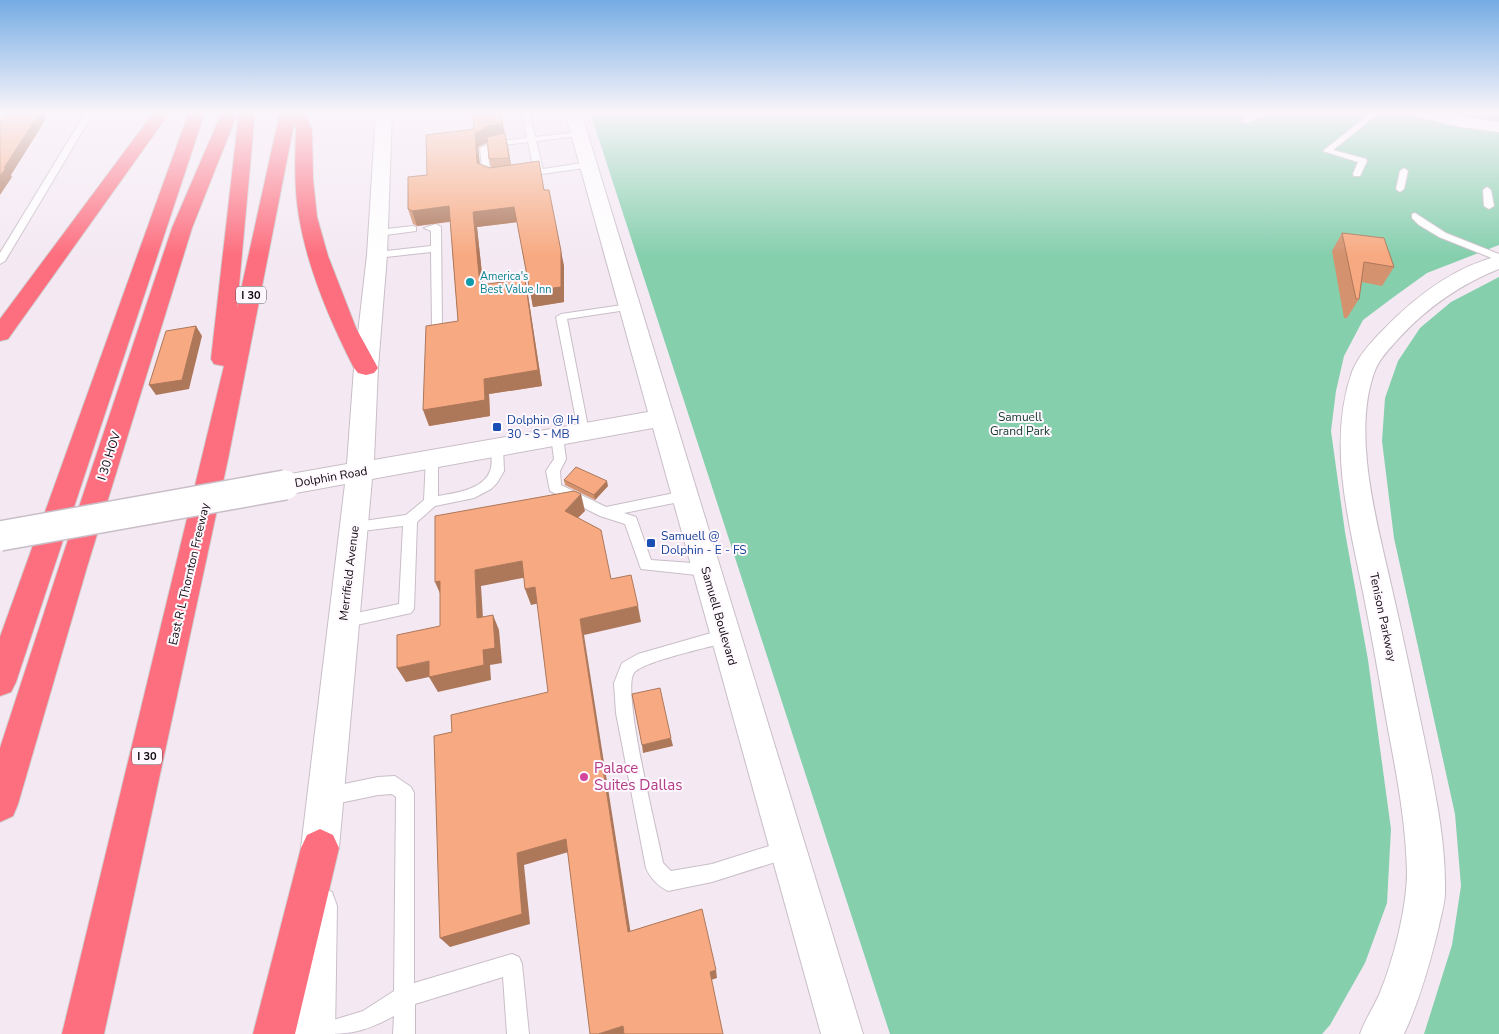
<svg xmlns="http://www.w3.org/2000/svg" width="1499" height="1034" font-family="'Nunito Sans',sans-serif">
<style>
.green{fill:#85cfad}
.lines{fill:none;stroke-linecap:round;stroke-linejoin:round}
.service-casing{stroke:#c9bec8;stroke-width:2}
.minor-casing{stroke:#c9bec8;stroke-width:2}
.tertiary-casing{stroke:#c9bec8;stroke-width:2}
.secondary-casing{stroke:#c9bec8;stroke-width:2}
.motorway-casing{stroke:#cfcecf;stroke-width:2}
.service{fill:#fff;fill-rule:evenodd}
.minor{fill:#fff;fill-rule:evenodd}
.tertiary{fill:#fff;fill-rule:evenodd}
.secondary{fill:#fff;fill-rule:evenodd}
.motorway{fill:#fd6e7e;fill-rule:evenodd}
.secondary-bridge-casing{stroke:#c9bec8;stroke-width:32;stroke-linecap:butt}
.secondary-bridge{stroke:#fff;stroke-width:29}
.wall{fill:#d4926f;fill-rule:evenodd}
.shaded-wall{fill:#ad775a}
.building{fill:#f7aa81;stroke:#ad775a}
.culture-dot{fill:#0f9aa8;stroke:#fff8fe;stroke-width:2}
.transit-dot{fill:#1a4fb4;stroke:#fff8fe;stroke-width:2}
.hotel-dot{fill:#d1479c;stroke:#fff8fe;stroke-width:2}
.labels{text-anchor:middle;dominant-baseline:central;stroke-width:4;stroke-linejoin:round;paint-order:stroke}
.far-culture-label{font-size:11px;fill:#0d838f;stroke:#fff8fe;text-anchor:start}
.shield{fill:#fff8fe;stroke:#565155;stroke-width:1}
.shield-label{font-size:11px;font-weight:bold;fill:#0d0a0d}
.park-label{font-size:12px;fill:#123a2a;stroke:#fff8fe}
.transit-label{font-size:12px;fill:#164399;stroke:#fff8fe;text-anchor:start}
.street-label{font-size:12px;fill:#0d0a0d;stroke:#fff8fe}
.near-hotel-label{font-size:15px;fill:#b23c85;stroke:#fff8fe;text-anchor:start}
</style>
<rect width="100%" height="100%" fill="#f4e9f3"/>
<g class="green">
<path d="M 590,112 L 1499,112 L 1499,245 L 1427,273 L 1395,296 L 1363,320 L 1344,356 L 1336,391 L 1331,431 L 1345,532 L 1368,660 L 1391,829 L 1387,903 L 1365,963 L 1330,1025 L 1322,1034 L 890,1034 Z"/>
<path d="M 1499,277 L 1499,1034 L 1424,1034 L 1452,945 L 1461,886 L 1455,814 L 1394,538 L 1382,441 L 1385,398 L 1398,361 L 1420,328 L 1451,302 Z"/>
</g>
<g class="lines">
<defs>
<g id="service">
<path d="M 86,112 L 94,112 L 5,261 L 0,264 L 0,253 Z"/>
<path d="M 524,112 L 532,112 L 530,114 L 535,137 L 579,132 L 583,134 L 579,136 L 536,141 L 543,169 L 588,162 L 591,163 L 591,167 L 521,177 L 521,173 L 534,171 L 528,142 L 495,146 L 488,149 L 490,174 L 497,178 L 493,181 L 483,177 L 480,148 L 493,142 L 527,138 L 522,114 Z"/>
<path d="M 1260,112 L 1270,112 L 1247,123 L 1240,121 Z"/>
<path d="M 1372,112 L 1380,112 L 1333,150 L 1366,159 L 1367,161 L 1360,176 L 1354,176 L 1353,174 L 1358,162 L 1323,151 Z"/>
<path d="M 1404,168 L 1408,171 L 1404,189 L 1400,192 L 1396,189 L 1400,171 Z"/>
<path d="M 1487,187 L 1491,190 L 1494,206 L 1489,209 L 1484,206 L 1483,190 Z"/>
<path d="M 1415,213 L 1446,233 L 1499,254 L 1499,261 L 1439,237 L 1419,225 L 1412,218 L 1412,214 Z"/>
<path d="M 436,224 L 441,227 L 442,326 L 437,329 L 432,326 L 431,252 L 377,258 L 372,255 L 377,252 L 431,246 L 431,231 L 424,228 Z"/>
<path d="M 413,226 L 416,227 L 416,231 L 378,236 L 373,233 L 378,230 Z"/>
<path d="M 629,304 L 633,305 L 634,307 L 633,309 L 567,319 L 589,432 L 587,435 L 579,435 L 556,317 L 561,314 Z"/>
<path d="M 557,432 L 563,436 L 566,459 L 560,471 L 561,485 L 606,507 L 684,491 L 689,492 L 691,496 L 689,500 L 624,513 L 636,517 L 651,560 L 706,564 L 711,566 L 713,570 L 711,574 L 706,576 L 641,569 L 625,524 L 600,516 L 550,491 L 546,471 L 554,459 L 551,436 Z"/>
<path d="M 497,443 L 502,444 L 503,447 L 504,471 L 497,483 L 491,489 L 474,498 L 435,506 L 417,522 L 414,609 L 411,613 L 343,628 L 338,627 L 335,622 L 338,617 L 399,604 L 403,526 L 354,532 L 349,531 L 347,527 L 349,523 L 406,515 L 424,500 L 426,459 L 427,456 L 437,456 L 438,459 L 438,496 C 455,493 483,490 490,471 C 493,464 491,455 491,447 L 492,444 Z"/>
<path d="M 725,629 L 730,631 L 733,636 L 730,641 C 712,647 643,661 634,673 C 621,690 658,835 663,863 L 671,871 L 712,864 L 788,840 L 795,842 L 797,849 L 795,856 L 788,858 L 712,882 L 668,891 C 658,886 650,878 646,868 L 616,713 L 614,683 L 622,663 L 638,654 Z"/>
<path d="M 395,776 L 411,787 L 414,793 L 414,983 L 512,954 L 519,957 L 522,964 L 529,1034 L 507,1034 L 503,977 L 415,1004 L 415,1034 L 393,1034 L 394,1016 C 360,1034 350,1034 311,1034 L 314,1026 L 363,1011 L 394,991 L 396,797 L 392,794 L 378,795 L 325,806 L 319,803 L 316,797 L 319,791 L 325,788 L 378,777 Z"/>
</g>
<g id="minor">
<path d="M 0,112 L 35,112 L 33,115 L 0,119 Z"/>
<path d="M 376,112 L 392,112 L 387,255 L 378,368 L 374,373 L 366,375 L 358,373 L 354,368 L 367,255 Z"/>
<path d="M 1409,112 L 1436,112 L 1499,122 L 1499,132 L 1461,127 L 1411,115 Z"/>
<path d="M 1499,256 L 1499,269 C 1459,285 1428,307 1399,338 C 1391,347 1381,357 1376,368 C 1350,431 1378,526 1392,589 C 1404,640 1414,691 1425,742 C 1435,791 1446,842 1445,892 C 1445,904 1441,915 1439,926 C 1430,963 1420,999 1404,1034 L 1360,1034 C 1365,1020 1373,1008 1379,995 C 1393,962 1407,908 1407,872 C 1406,824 1397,776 1388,729 C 1380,683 1372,637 1363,592 C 1349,521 1327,443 1352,372 C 1358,356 1371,342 1383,330 C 1415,297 1453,267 1499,256 Z"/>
</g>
<path id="tertiary" d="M 318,887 L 332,892 L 337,906 L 335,1034 L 293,1034 L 299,906 L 304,892 Z"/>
<path id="secondary" d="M 565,112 L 581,112 L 863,1034 L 821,1034 L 653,428 L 372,479 L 339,848 L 333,861 L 320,867 L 307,861 L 301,848 L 345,484 L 285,495 L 276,492 L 272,485 L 276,478 L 285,475 L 347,464 L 354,368 L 358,363 L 366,361 L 374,363 L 378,368 L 374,460 L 648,412 Z"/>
<g id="motorway">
<path d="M 154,112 L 170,112 L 8,339 L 0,341 L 0,319 Z"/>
<path d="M 189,112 L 205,112 L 16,682 L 11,692 L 0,696 L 0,637 Z"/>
<path d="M 222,112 L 238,112 L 192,228 L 87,567 L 18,804 L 13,816 L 0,822 L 0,748 L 59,567 L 172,228 Z"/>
<path d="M 239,112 L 255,112 L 237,308 L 280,112 L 304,112 L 312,129 L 313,179 L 317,217 L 328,256 L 356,328 L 378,368 L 374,373 L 366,375 L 358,373 L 354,368 C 330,321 308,270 299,217 C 294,188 295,158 296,129 L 294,124 L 228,459 L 104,1034 L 62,1034 L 224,366 L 214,364 L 211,359 Z"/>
<path d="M 320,829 L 333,835 L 339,848 L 295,1034 L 253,1034 L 301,848 L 307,835 Z"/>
</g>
</defs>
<use href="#service" class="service-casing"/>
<use href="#minor" class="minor-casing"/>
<use href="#tertiary" class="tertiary-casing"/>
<use href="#secondary" class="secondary-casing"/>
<use href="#motorway" class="motorway-casing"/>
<use href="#service" class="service"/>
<use href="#minor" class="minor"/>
<use href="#tertiary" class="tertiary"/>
<use href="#secondary" class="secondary"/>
<use href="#motorway" class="motorway"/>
<defs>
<path id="secondary-bridge" d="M 0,536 L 285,485"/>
</defs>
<use href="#secondary-bridge" class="secondary-bridge-casing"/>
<use href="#secondary-bridge" class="secondary-bridge"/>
</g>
<g class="wall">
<path d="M 500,112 L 508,146 L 511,165 L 545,190 L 564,266 L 564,302 L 533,307 L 517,222 L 477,227 L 483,285 L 528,295 L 542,386 L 489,394 L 490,416 L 429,426 L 458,321 L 450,222 L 417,226 L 413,224 L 408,209 L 427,175 L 474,129 ZM 487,143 L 489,159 L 491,168 L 490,168 L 480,164 L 478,147 Z"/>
<path d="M 1342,233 L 1394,267 L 1382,286 L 1362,282 L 1359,299 L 1347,318 L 1344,318 L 1332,251 Z"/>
<path d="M 564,480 L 608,486 L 595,500 L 565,485 Z"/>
</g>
<g class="shaded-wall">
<path d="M 36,112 L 48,112 L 44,117 L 46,119 L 11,175 L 12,177 L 0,195 L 0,176 L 4,168 Z"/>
<path d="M 500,112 L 508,146 L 512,171 L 509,158 L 492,140 L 478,147 L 481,177 L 477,163 L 475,133 Z"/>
<path d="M 449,206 L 453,221 L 417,226 L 412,211 Z"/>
<path d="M 514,207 L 518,222 L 477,227 L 485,301 L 480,285 L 473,212 Z"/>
<path d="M 561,251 L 564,266 L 564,302 L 533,307 L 530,291 Z"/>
<path d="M 525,279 L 528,295 L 542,386 L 489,394 L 490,416 L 429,426 L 423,410 L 484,379 Z"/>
<path d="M 196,326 L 202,336 L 189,389 L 156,395 L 149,385 Z"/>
<path d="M 607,481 L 608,486 L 595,500 L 594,495 Z"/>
<path d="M 581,494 L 585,511 L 569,527 L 565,511 Z"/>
<path d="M 522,561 L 528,577 L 481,586 L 484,634 L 477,618 L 475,570 Z"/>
<path d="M 440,581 L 442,598 L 435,582 Z"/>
<path d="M 535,587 L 540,603 L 531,605 L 525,589 Z"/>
<path d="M 638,606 L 641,622 L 584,635 L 632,941 L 628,932 L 580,619 Z"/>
<path d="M 493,615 L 499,630 L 502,663 L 490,665 L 491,680 L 438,692 L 429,677 L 406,682 L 397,668 L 483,650 Z"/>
<path d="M 671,738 L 673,746 L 643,753 L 642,745 Z"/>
<path d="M 566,839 L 572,851 L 524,865 L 530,924 L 450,947 L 440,938 L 517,853 Z"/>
<path d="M 716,970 L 717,978 L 711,980 L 710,972 Z"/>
<path d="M 623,1026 L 624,1034 L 598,1034 Z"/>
</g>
<g class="building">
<path d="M 7,112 L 40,112 L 4,168 L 6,168 L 0,176 L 0,122 Z"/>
<path d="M 472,112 L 500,112 L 503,124 L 489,126 L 475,133 L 477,163 L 490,168 L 539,161 L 544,190 L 549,190 L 561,251 L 561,287 L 530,291 L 514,207 L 473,212 L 480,285 L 525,279 L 538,370 L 484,379 L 485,400 L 423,410 L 426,326 L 458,321 L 449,206 L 412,211 L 408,209 L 408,177 L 427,175 L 426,135 L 474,129 Z"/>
<path d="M 505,133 L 509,158 L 489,159 L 487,137 Z"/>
<path d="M 1342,233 L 1384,238 L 1394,267 L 1364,262 L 1359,299 L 1356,299 Z"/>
<path d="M 196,326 L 182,380 L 149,385 L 166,331 Z"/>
<path d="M 576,467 L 607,481 L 594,495 L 564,480 Z"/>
<path d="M 574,491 L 581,494 L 565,511 L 601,530 L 611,579 L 631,575 L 638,606 L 580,619 L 628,932 L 702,909 L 716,970 L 710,972 L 723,1034 L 624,1034 L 623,1026 L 598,1034 L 590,1034 L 566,839 L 517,853 L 522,914 L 440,938 L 434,736 L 452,732 L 451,715 L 548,692 L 535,587 L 525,589 L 522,561 L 475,570 L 477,618 L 493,615 L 495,648 L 483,650 L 484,665 L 429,677 L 429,661 L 397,668 L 397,635 L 440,626 L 440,581 L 435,582 L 435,516 Z"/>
<path d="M 660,688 L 671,738 L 642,745 L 632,694 Z"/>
</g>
<linearGradient id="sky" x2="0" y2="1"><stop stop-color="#75ace4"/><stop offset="0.44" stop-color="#faf5fa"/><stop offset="1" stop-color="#faf5fa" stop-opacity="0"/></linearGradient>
<rect width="1499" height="256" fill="url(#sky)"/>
<circle class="culture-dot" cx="470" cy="282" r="5"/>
<g class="transit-dot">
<rect x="492" y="422" width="10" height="10" rx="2.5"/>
<rect x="646" y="538" width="10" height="10" rx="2.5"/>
</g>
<circle class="hotel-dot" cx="584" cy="777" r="5"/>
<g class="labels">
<g class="far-culture-label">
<text x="480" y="276">America's<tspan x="480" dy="13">Best Value Inn</tspan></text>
</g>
<g class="shield">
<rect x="236" y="286.5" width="30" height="17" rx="4"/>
<rect x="132" y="747.5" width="30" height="17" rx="4"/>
</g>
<g class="shield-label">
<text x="251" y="295">I 30</text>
<text x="147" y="756">I 30</text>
</g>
<g class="park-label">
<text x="1020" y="417">Samuell<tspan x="1020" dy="14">Grand Park</tspan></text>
</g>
<g class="transit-label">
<text x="507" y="420">Dolphin @ IH<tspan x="507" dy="14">30 - S - MB</tspan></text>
<text x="661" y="536">Samuell @<tspan x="661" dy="14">Dolphin - E - FS</tspan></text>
</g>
<g class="street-label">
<text transform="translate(109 456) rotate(-72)">I 30 HOV</text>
<text transform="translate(331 477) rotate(-10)">Dolphin Road</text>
<text transform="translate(349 573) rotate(-83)">Merrifield Avenue</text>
<text transform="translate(189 574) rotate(-77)">East R L Thornton Freeway</text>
<text transform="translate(719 616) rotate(74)">Samuell Boulevard</text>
<text transform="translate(1383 617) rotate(78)">Tenison Parkway</text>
</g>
<g class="near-hotel-label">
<text x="594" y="768">Palace<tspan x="594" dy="17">Suites Dallas</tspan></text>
</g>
</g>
</svg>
